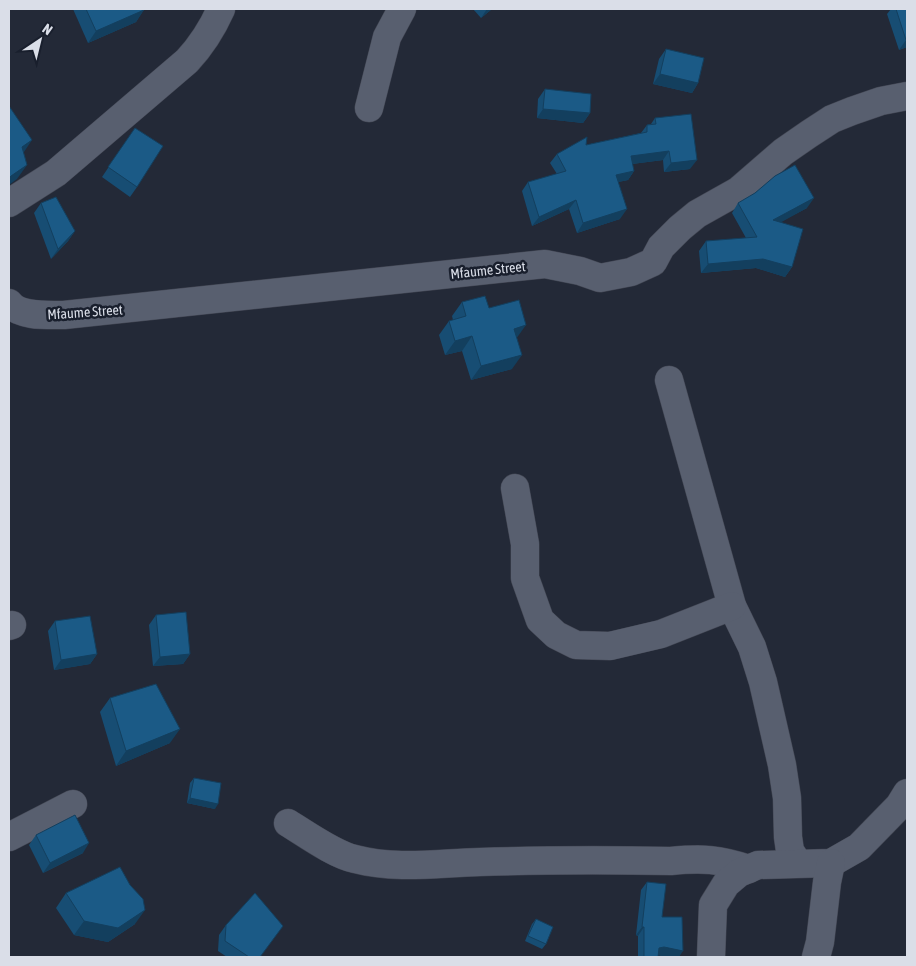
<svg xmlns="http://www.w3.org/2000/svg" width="916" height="966" font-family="'Asap Condensed',sans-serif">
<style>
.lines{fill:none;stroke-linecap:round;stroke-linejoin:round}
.minor-casing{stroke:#424653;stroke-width:29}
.minor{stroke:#585f6f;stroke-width:28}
.wall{fill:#174d73}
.shaded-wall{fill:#133f5e}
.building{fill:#1b5a86;stroke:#133f5e}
.labels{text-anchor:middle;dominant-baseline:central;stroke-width:5;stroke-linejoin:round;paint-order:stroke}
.street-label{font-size:14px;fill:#dadee8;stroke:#191f2d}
</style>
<rect width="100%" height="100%" fill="#232937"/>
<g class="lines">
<defs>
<g id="minor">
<path d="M 369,108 L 387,37 L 402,9"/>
<path d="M 9,203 L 56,173 L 187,61 C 202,45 212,29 221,9"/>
<path d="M 9,303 C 19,317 49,315 64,315 L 545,264 L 580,271 L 600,278 L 631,272 L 653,262 L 661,247 L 680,228 L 697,214 L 738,191 L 783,152 L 809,134 L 832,119 L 852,111 L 881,101 L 907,96"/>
<path d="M 669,380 L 732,606 L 752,647 L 763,682 L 782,765 L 787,798 L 788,837 L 790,851 L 798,863"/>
<path d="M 515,488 L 525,544 L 525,578 L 540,620 L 556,635 L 576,645 L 610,646 L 661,634 L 732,606"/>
<path d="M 9,626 L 12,625"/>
<path d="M 288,823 C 306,834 335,855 355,859 C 397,870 438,863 480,862 C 544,860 608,860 671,861 C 703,858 719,859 749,869"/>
<path d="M 9,837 L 73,804"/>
<path d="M 711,957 L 713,905 L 726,884 L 739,873 L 758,865 L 831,863 L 859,847 L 899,806 L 907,793"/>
<path d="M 816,957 L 820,942 L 827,882 L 831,863"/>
</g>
</defs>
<use href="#minor" class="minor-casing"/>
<use href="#minor" class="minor"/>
</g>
<g class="wall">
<path d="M 73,9 L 144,9 L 136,22 L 88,43 Z"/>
<path d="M 473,9 L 492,9 L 481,18 Z"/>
<path d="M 891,9 L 907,9 L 907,47 L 899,50 L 887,14 Z"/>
<path d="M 666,49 L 698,83 L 692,93 L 653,84 L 659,59 Z"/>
<path d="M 545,89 L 590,113 L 583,123 L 537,118 L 538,99 Z"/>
<path d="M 655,118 L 690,169 L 664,172 L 663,160 L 632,164 L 634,171 L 628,180 L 618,182 L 620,219 L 577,233 L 569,209 L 532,226 L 522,191 L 528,182 L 557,174 L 550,163 L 557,154 L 586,145 L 641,133 L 647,125 L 651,124 Z"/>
<path d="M 135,128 L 137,187 L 130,197 L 102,177 Z"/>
<path d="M 41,203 L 75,231 L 68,241 L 51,259 L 34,213 Z"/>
<path d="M 738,203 L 807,208 L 780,222 L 792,267 L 785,277 L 756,268 L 701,273 L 699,251 L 706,241 L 746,238 L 732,213 Z"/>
<path d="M 462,302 L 489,308 L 517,338 L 512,369 L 471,380 L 462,351 L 445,355 L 439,335 L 449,321 L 453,320 L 452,316 Z"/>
<path d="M 156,615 L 190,654 L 183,664 L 153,666 L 149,625 Z"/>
<path d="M 55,621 L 97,654 L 90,664 L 54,670 L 48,631 Z"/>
<path d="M 110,698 L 170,743 L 116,766 L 100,712 Z"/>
<path d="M 194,778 L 215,809 L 187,803 L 190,783 Z"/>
<path d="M 36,835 L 83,853 L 43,873 L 29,845 Z"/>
<path d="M 647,882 L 662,917 L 667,957 L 658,955 L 658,957 L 638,957 L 638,936 L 636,935 L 641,890 Z"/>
<path d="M 66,893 L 135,924 L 108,942 L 74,935 L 56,908 Z"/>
<path d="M 536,919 L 546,944 L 542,949 L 525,941 L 532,924 Z"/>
<path d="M 226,925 L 260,957 L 227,957 L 218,951 L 219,935 Z"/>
</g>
<g class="shaded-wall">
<path d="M 487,9 L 492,9 L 481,18 Z"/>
<path d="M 144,10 L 136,22 L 88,43 L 96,31 Z"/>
<path d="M 906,40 L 907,40 L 907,47 L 899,50 Z"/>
<path d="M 660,74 L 698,83 L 692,93 L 653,84 Z"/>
<path d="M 543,109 L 590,113 L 583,123 L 537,118 Z"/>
<path d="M 32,140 L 22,155 L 22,147 Z"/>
<path d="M 669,151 L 663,160 L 624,165 L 631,156 Z"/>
<path d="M 697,160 L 690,169 L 664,172 L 671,163 Z"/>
<path d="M 27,165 L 17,179 L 9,185 L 9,178 L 11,176 Z"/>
<path d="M 634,171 L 628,180 L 609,184 L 616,175 Z"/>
<path d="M 814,198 L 807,208 L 767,230 L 773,220 Z"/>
<path d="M 576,200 L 569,209 L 532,226 L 539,217 Z"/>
<path d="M 627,209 L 620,219 L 577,233 L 583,223 Z"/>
<path d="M 75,231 L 68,241 L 51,259 L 58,249 Z"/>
<path d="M 763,259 L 792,267 L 785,277 L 756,268 L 701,273 L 708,264 Z"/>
<path d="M 526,325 L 516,339 L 514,329 Z"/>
<path d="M 472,336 L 462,351 L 445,355 L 455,341 Z"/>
<path d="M 522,355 L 512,369 L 471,380 L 481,366 Z"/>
<path d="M 97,654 L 90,664 L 54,670 L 61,660 Z"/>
<path d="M 190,654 L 183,664 L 153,666 L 160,657 Z"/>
<path d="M 180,729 L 170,743 L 116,766 L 126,751 Z"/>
<path d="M 190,798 L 218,804 L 215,809 L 187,803 Z"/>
<path d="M 89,843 L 83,853 L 43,873 L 50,863 Z"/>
<path d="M 145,910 L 135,924 L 108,942 L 74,935 L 84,921 Z"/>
<path d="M 642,927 L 644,927 L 638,936 L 636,935 Z"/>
<path d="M 664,947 L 683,951 L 679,957 L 667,957 L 658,955 L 659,948 Z"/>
</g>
<g class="building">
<path d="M 86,9 L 144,9 L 144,10 L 96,31 Z"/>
<path d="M 896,9 L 907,9 L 907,40 L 906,40 Z"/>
<path d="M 666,49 L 704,58 L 698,83 L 660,74 Z"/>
<path d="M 545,89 L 591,94 L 590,113 L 543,109 Z"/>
<path d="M 9,106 L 32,140 L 22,147 L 27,165 L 11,176 L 9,178 Z"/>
<path d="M 691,114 L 697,160 L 671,163 L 669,151 L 631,156 L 634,171 L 616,175 L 627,209 L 583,223 L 576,200 L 539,217 L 528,182 L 566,171 L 557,154 L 587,137 L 586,145 L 647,132 L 647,125 L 656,124 L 655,118 Z"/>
<path d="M 135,128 L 163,146 L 137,187 L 108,167 Z"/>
<path d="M 795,165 L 814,198 L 773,220 L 803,229 L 792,267 L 763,259 L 708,264 L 706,241 L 757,237 L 738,203 L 755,193 L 775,176 Z"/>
<path d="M 56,197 L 75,231 L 58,249 L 41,203 Z"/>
<path d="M 485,296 L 489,308 L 519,300 L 526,325 L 514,329 L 522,355 L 481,366 L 472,336 L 455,341 L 449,321 L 466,316 L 462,302 Z"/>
<path d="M 186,612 L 190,654 L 160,657 L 156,615 Z"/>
<path d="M 90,616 L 97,654 L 61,660 L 55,621 Z"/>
<path d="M 156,684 L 180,729 L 126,751 L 110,698 Z"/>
<path d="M 194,778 L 221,783 L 218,804 L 190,798 Z"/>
<path d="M 75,815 L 89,843 L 50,863 L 36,835 Z"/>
<path d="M 120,867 L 130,885 L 143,899 L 145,910 L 118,928 L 84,921 L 66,893 Z"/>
<path d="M 647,882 L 666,884 L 662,917 L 682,917 L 683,951 L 664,947 L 659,948 L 658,957 L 644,957 L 644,927 L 642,927 Z"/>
<path d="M 255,893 L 283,926 L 260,957 L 249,957 L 225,941 L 226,925 Z"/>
<path d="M 536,919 L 553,927 L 546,944 L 528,936 Z"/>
</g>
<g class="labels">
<g class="street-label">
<text transform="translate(488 270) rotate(-6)">Mfaume Street</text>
<text transform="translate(85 312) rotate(-4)">Mfaume Street</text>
</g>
</g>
<rect width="916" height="966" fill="none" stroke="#dadee8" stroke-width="20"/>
<g transform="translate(40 40) rotate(35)" stroke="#191f2d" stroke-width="4" paint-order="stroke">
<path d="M0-4L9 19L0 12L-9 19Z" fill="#dadee8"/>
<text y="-8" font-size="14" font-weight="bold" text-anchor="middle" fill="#dadee8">N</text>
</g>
</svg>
